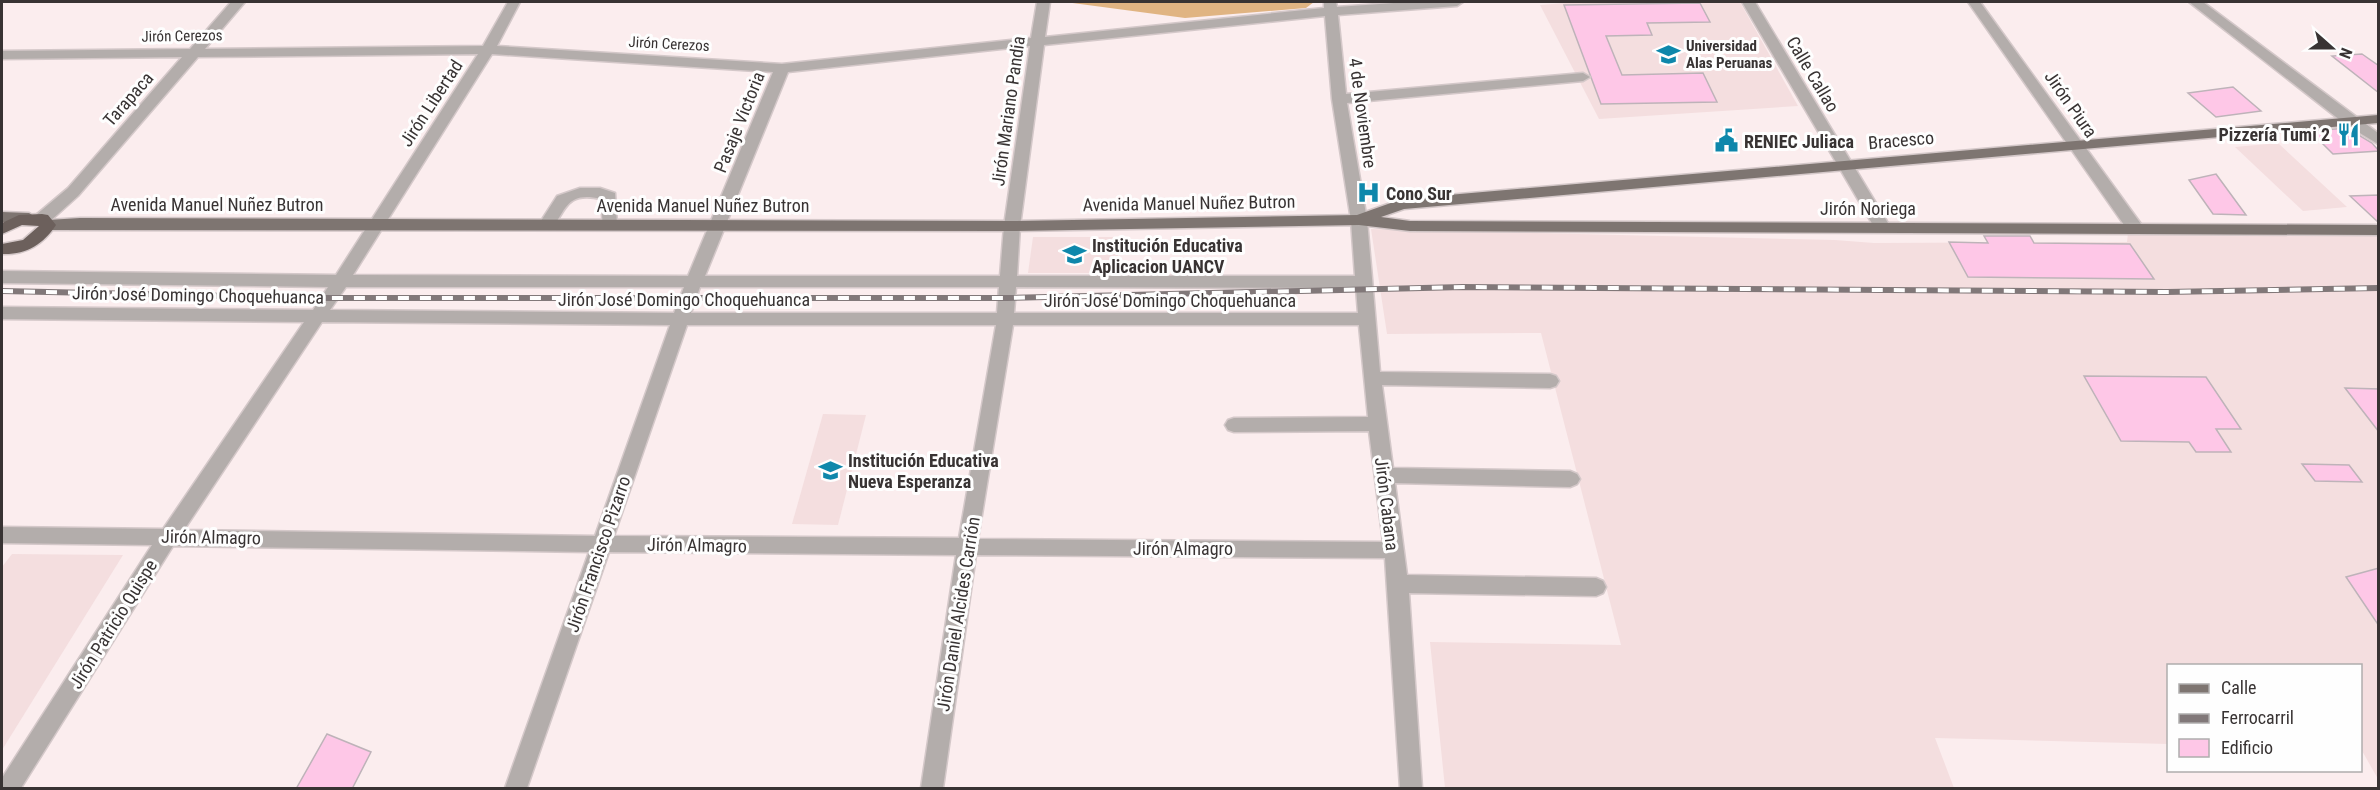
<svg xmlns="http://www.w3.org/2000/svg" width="2380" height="790" font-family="'Roboto Condensed',sans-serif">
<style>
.built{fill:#f4dedf}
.green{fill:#e0b482}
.building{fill:#fec7e7;stroke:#beb3b9;stroke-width:1.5}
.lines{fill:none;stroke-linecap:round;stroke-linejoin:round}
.minor-casing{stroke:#d4c8c9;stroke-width:3}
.major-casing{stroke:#d4c8c9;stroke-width:3}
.highway-casing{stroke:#d4c8c9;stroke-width:3}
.minor{fill:#b3adab;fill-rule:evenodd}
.major{fill:#7e7571;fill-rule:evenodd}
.highway{fill:#6c605c;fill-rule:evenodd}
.rail-casing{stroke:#817879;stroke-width:6}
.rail{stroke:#fefefe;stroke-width:4;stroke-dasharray:11;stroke-linecap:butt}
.labels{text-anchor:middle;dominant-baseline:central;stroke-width:6;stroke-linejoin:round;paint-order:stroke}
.far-street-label{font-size:15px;fill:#383333;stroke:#fefefe}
.far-poi-label{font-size:15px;font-weight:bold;fill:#383333;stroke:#fefefe;text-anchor:start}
.street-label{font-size:18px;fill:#383333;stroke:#fefefe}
.poi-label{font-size:18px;font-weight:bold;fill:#383333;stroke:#fefefe;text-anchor:start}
</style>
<rect width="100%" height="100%" fill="#fbedee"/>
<g class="built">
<path d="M 1579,2 L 1740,2 L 1798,106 L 1599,119 L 1540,5 Z"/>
<path d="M 2278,143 L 2347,207 L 2303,211 L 2235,147 Z"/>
<path d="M 1371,229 L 1835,240 L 1874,243 L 2127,242 L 2128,233 L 2378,232 L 2378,568 L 2346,577 L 2378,626 L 2378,779 L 2361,749 L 2360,666 L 2168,666 L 2168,744 L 1935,738 L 1954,788 L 1445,788 L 1430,642 L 1621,645 L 1541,333 L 1387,334 Z"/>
<path d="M 1033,237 L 1119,237 L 1117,273 L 1028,273 Z"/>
<path d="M 823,414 L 866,415 L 838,525 L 792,524 Z"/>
<path d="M 12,554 L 123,555 L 2,750 L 2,567 Z"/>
</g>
<path class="green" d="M 1065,2 L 1314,2 L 1306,8 L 1185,18 Z"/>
<g class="building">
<path d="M 1700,3 L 1710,22 L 1647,23 L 1652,35 L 1606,36 L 1622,75 L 1703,73 L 1717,102 L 1601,104 L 1564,5 Z"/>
<path d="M 2362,54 L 2379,66 L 2379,93 L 2332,56 Z"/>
<path d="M 2233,87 L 2261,111 L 2216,117 L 2188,93 Z"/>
<path d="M 2347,128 L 2372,143 L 2379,151 L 2333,154 L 2310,131 Z"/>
<path d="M 2216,174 L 2246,215 L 2213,214 L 2189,180 Z"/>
<path d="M 2379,195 L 2379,223 L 2350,196 Z"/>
<path d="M 1984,236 L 2030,236 L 2034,243 L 2130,244 L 2154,279 L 1968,277 L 1949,242 L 1988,243 Z"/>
<path d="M 2084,376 L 2206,377 L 2241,429 L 2216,429 L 2231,452 L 2196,452 L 2189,442 L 2121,441 Z"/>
<path d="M 2345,388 L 2379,389 L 2379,432 Z"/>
<path d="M 2302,464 L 2349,465 L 2362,482 L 2315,481 Z"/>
<path d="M 2379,568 L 2379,626 L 2346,577 Z"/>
<path d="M 327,734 L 371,752 L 352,789 L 296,789 Z"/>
</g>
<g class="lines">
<defs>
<g id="minor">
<path d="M 231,2 L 245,2 L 205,49 L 483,46 L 508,2 L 520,2 L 497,46 L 782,64 L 1031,38 L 1037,2 L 1050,2 L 1045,37 L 1324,8 L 1324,2 L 1336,2 L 1337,7 L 1408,2 L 1463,2 L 1457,6 L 1338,15 L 1346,94 L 1583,73 L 1590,77 L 1583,81 L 1347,103 L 1367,220 L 1380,372 L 1550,374 L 1556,376 L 1559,381 L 1556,386 L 1550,388 L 1382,385 L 1393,468 L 1570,471 L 1577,474 L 1580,479 L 1577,484 L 1570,487 L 1395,483 L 1407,575 L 1596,578 L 1603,581 L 1606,587 L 1603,593 L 1596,596 L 1409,593 L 1422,788 L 1400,788 L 1385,558 L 976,555 L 943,788 L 921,788 L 956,555 L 609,552 L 527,788 L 505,788 L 589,552 L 173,546 L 21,788 L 2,788 L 2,778 L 152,545 L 2,543 L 2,527 L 163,529 L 304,322 L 2,319 L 2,307 L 313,310 L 328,287 L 2,283 L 2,271 L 336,275 L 478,54 L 198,57 L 78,196 L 48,223 L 36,223 L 34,219 L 36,215 L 68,188 L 182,57 L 2,59 L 2,51 L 190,49 ZM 1325,16 L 1332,99 L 1351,220 L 1355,276 L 1017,276 L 1020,226 L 1044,45 ZM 1030,46 L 1004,226 L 1000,276 L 705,276 L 788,72 ZM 492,54 L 773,72 L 688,276 L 353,275 ZM 346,287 L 684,287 L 674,313 L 330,310 ZM 700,287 L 999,287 L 997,313 L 691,313 ZM 1016,287 L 1356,288 L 1358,313 L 1014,313 ZM 322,322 L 670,325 L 595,536 L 184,530 ZM 687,325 L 996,325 L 959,538 L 614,536 ZM 1013,325 L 1359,325 L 1368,417 L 1234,418 L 1228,420 L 1225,425 L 1228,430 L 1234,432 L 1369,431 L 1383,542 L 978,539 Z"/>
<path d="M 1742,2 L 1755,2 L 1891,228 L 1889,232 L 1877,232 Z"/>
<path d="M 1968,2 L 1980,2 L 2141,224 L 2143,228 L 2141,232 L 2129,232 Z"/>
<path d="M 2189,2 L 2203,2 L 2378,133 L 2378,144 L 2345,124 Z"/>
<path d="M 580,188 L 600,188 L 615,193 L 617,225 L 615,229 L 603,229 L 601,199 C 570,192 567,205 553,228 L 541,228 L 539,224 L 557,196 Z"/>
</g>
<g id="major">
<path d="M 2378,115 L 2378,123 L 1404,209 L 1381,217 L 1410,221 L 2378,225 L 2378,235 L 1410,231 L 1359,225 L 1012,231 L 48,230 L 40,225 L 48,220 L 80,218 L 1012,221 L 1357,215 L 1402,199 Z"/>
<path d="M 2,212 L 29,213 L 37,218 L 29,223 L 2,222 Z"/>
</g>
<path id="highway" d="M 42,214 L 48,215 L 56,225 C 43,245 25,255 2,254 L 2,244 L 23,240 L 39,226 L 22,225 L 2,234 L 2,223 L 19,215 Z"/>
</defs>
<use href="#minor" class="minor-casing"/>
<use href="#major" class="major-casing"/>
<use href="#highway" class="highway-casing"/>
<use href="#minor" class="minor"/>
<use href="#major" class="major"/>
<use href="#highway" class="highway"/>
<defs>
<path id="rail" d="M 2,291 L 329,298 L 1006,298 L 1463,287 L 2167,292 L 2378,288"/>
</defs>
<use href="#rail" class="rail-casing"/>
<use href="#rail" class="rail"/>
</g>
<defs>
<symbol id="university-bare" viewBox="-9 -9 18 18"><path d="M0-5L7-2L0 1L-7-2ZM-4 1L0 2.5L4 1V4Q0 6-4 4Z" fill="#0e87ab" stroke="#fefefe" stroke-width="2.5" paint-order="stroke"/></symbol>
<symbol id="restaurant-bare" viewBox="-9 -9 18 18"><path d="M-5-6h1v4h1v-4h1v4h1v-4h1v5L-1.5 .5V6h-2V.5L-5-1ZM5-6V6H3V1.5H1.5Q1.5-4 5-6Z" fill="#0e87ab" stroke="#fefefe" stroke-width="2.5" paint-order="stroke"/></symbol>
<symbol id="civic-bare" viewBox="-9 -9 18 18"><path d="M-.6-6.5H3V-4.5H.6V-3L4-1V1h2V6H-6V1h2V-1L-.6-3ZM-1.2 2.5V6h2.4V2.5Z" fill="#0e87ab" stroke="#fefefe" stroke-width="2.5" paint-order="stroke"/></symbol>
<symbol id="hospital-bare" viewBox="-9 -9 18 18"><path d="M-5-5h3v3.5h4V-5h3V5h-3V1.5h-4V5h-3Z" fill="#0e87ab" stroke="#fefefe" stroke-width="2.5" paint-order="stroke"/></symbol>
<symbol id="school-bare" viewBox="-9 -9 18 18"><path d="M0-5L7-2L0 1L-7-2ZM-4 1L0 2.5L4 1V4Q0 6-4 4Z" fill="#0e87ab" stroke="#fefefe" stroke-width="2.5" paint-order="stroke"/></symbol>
</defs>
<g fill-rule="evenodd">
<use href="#university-bare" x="1652" y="38" width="33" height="33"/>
<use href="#restaurant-bare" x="2332" y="118" width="33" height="33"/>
<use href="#civic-bare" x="1710" y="124" width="33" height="33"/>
<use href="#hospital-bare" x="1352" y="176" width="33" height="33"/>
<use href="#school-bare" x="1058" y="238" width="33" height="33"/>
<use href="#school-bare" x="814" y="454" width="33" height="33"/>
</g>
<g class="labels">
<g class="far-street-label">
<text transform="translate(182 36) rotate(-1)">Jirón Cerezos</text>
<text transform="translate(669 44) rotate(3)">Jirón Cerezos</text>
</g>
<g class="far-poi-label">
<text x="1686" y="46">Universidad<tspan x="1686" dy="17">Alas Peruanas</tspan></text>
</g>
<g class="street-label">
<text transform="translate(1813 74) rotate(59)">Calle Callao</text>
<text transform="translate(128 99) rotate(-49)">Tarapaca</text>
<text transform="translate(431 103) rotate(-57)">Jirón Libertad</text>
<text transform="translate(2071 104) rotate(55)">Jirón Piura</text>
<text transform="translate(1008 111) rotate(-82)">Jirón Mariano Pandia</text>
<text transform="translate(1363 113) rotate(82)">4 de Noviembre</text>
<text transform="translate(739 122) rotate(-68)">Pasaje Victoria</text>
<text transform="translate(1901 140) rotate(-5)">Bracesco</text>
<text transform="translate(1189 203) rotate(-1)">Avenida Manuel Nuñez Butron</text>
<text x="217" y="204">Avenida Manuel Nuñez Butron</text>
<text x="703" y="205">Avenida Manuel Nuñez Butron</text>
<text x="1868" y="208">Jirón Noriega</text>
<text transform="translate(198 295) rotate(1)">Jirón José Domingo Choquehuanca</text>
<text x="684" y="299">Jirón José Domingo Choquehuanca</text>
<text x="1170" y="300">Jirón José Domingo Choquehuanca</text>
<text transform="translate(1387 504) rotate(83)">Jirón Cabana</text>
<text transform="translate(211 537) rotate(1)">Jirón Almagro</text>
<text transform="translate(697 545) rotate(1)">Jirón Almagro</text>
<text x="1183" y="548">Jirón Almagro</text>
<text transform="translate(598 554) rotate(-71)">Jirón Francisco Pizarro</text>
<text transform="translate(958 614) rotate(-81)">Jirón Daniel Alcides Carrión</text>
<text transform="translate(113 624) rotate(-58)">Jirón Patricio Quispe</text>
</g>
<g class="poi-label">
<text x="2330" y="134" text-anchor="end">Pizzería Tumi 2</text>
<text x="1744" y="141">RENIEC Juliaca</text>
<text x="1386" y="193">Cono Sur</text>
<text x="1092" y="245">Institución Educativa<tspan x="1092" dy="21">Aplicacion UANCV</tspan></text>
<text x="848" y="460">Institución Educativa<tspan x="848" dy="21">Nueva Esperanza</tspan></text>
</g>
</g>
<rect width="2380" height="790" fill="none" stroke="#383333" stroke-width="6"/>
<rect x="2167" y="664" width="195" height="108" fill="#fefefe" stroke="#afadad" stroke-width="1.5"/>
<rect x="2179" y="684" width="30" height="9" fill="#7e7571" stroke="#afadad" stroke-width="1.5"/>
<text x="2221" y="694" font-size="18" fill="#383333">Calle</text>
<rect x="2179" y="714" width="30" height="9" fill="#817879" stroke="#afadad" stroke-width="1.5"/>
<text x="2221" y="724" font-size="18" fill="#383333">Ferrocarril</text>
<rect x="2179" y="739" width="30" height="18" fill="#fec7e7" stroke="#afadad" stroke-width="1.5"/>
<text x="2221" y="754" font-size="18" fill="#383333">Edificio</text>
<g transform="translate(2332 48) rotate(111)" stroke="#fefefe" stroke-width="4.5" paint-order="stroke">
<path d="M0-4.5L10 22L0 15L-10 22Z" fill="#383333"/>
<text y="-9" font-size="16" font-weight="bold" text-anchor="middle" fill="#383333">N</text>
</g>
</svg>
